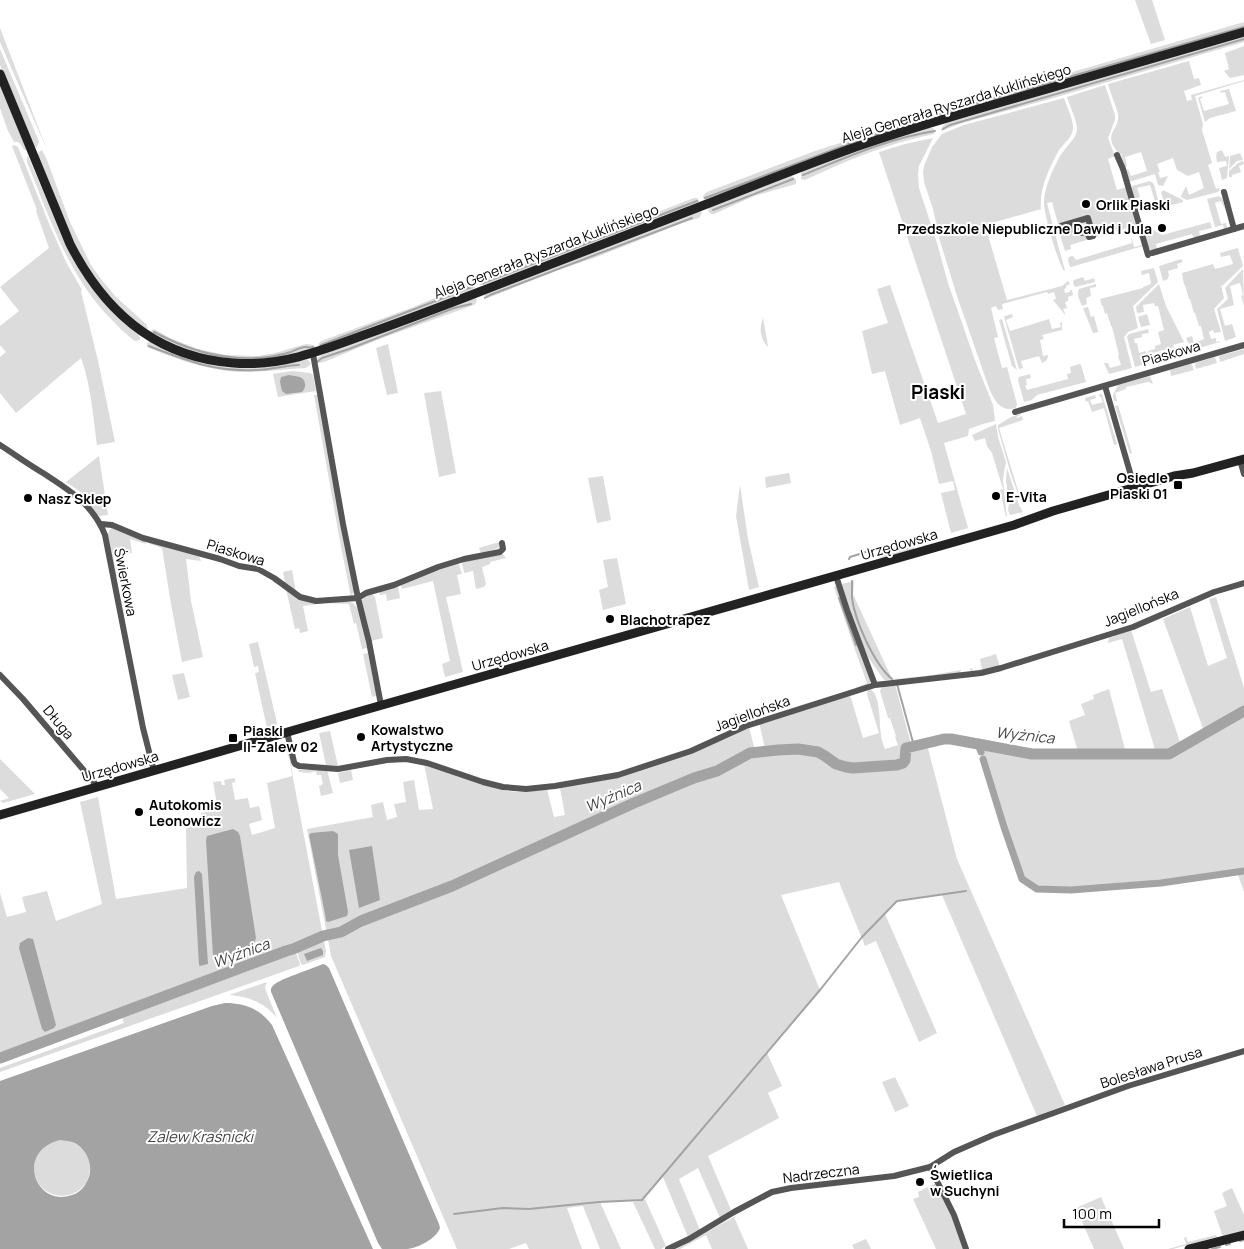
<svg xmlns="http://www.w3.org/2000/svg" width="1244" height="1249" font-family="Manrope,sans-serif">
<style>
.green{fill:#dcdcdc}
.water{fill:#a3a3a3;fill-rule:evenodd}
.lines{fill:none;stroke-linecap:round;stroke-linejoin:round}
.stream{stroke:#a3a3a3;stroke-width:2}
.canal{stroke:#a3a3a3;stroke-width:7}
.river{stroke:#a3a3a3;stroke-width:11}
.street{stroke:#555;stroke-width:6}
.secondary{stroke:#222;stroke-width:9}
.poi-dot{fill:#000;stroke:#fff;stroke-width:2}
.labels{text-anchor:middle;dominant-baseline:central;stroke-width:4;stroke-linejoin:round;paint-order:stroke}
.street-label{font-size:14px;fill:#000;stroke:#fff}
.poi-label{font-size:14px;font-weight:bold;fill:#000;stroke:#fff;text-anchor:start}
.water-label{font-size:15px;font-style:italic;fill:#444;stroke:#fff}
.district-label{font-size:19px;font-weight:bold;fill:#000;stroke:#fff}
</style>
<rect width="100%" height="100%" fill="#fff"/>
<g class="green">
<path d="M 1135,0 L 1152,0 L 1165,40 L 1151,44 Z"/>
<path d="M 1244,22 L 1244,28 L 940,116 L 938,115 L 942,110 Z"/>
<path d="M 0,28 L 47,150 L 0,42 Z"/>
<path d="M 1244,36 L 1244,42 L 1050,99 L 962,123 L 941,131 L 942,127 L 947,122 Z"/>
<path d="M 1244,46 L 1244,75 L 1230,78 L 1224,71 L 1229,69 L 1225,53 Z"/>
<path d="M 0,49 L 38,139 L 39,142 L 37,147 L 33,147 L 0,65 Z"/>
<path d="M 1189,61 L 1194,79 L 1199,78 L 1201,85 L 1184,91 L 1187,101 L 1192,100 L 1191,95 L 1244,80 L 1244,81 L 1195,96 L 1203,124 L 1202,130 L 1212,163 L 1208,165 L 1216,189 L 1218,188 L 1220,190 L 1218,192 L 1187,200 L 1181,197 L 1181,196 L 1186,186 L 1189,195 L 1204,188 L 1199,172 L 1188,176 L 1177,170 L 1173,158 L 1157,164 L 1160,172 L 1158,172 L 1160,178 L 1168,176 L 1163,186 L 1158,185 L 1155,174 L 1129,182 L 1126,170 L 1128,169 L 1131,176 L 1147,171 L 1141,152 L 1125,157 L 1127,166 L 1125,167 L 1121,154 L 1119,154 C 1101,132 1120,132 1118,114 C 1116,105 1110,93 1108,84 Z"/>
<path d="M 0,84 L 26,149 L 26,150 L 24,150 C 21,145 20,141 14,142 L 8,131 L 0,108 Z"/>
<path d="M 1105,85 L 1115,115 L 1115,120 L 1108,138 L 1115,156 L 1108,159 L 1117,190 L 1127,187 L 1137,226 L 1131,228 L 1131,232 L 1129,233 L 1127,228 L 1070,245 L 1071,249 L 1065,251 L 1060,235 L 1063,231 L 1059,227 L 1052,202 L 1047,203 L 1059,249 L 1065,270 L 1064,271 C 1057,259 1043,213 1044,200 C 1045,186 1053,169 1060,156 C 1064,149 1076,139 1077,130 C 1077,120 1070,107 1067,97 Z"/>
<path d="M 1229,89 L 1236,111 L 1210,118 L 1205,122 L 1198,98 L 1202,96 L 1202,98 L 1200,99 L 1204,111 L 1229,104 L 1225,92 L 1221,93 L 1220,91 Z"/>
<path d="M 1064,98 C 1067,107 1073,118 1073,128 C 1073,137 1064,143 1059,150 C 1049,168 1039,189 1041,209 L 985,225 L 1007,300 L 1062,286 L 1068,281 L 1070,284 L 1066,286 L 1066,288 L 1064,289 L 1065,293 L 1070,292 L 1070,290 L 1072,290 L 1073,295 L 1068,297 L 1068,301 L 1065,302 L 1067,308 L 1063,309 L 1066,316 L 1053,300 L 1056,299 L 1054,292 L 1048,294 L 1047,292 L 1002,304 L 1003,309 L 998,310 L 996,306 L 991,308 L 998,337 L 994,338 L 1002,368 L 1007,367 L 1017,404 L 1016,408 C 1001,413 994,400 989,388 L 957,296 L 940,241 L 933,209 L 924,182 L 923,172 L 924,166 L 932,147 L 942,134 L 964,125 Z"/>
<path d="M 930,114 L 932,114 L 934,117 L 793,166 L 705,200 L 703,198 L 703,196 L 707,192 L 815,151 Z"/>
<path d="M 929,128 L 932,128 L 934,129 L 934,134 C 889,143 847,160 805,180 L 801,179 L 801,173 L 802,171 L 847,154 Z"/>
<path d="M 933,138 L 919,166 L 918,174 L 919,188 L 937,243 L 948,283 L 976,363 L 993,405 L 995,421 L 983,424 L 969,429 L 968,436 L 944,443 L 968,528 L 951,533 L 941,493 L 955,490 L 953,481 L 939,484 L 931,451 L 920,418 L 900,425 L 885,371 L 872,374 L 862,331 L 888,323 L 877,289 L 890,285 L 938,423 L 966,414 L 879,152 L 905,144 Z"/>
<path d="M 14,145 L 18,147 L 50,226 L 66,262 L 82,290 L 81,291 L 99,365 L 115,442 L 97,445 C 93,416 91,385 81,358 L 16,413 L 0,393 L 0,357 L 6,352 L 0,345 L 0,326 L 19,311 L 0,287 L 49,248 L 36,211 L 37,210 L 12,146 Z"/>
<path d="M 42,150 L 47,160 L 70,222 L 91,265 L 101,279 L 116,297 L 146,324 L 148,328 L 147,330 L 131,319 L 100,287 L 76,248 L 38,156 L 39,152 Z"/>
<path d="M 1222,150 L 1225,157 L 1229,156 L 1227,178 L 1222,180 L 1219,168 L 1227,166 L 1226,161 L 1217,162 L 1216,156 L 1217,152 Z"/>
<path d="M 1240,153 L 1243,160 L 1237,161 L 1229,169 L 1230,156 Z"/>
<path d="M 28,156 L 60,231 L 83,274 L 91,286 L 111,310 L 138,334 L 140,338 L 140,340 L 135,341 C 124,333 116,324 107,315 C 67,272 49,216 27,162 L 27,157 Z"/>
<path d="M 1243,161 L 1244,164 L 1239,166 L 1241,172 L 1232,175 L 1232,177 L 1229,177 L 1229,171 L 1238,163 Z"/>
<path d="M 789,176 L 792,176 L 796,180 L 796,184 L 754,196 L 714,214 L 711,214 L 708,211 L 710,207 Z"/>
<path d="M 1150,181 L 1154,184 L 1158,200 L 1155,201 L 1150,185 L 1137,188 L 1140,197 L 1134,199 L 1131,189 L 1132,186 Z"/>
<path d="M 1163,190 L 1183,200 L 1183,202 C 1169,206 1166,208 1161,193 Z"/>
<path d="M 1219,196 L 1222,198 L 1226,211 L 1221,201 L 1215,203 L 1221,224 L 1226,223 L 1227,228 L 1224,230 L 1223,225 L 1215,227 L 1207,199 Z"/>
<path d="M 694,198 L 697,198 L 699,200 L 699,202 L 484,285 L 480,285 L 479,284 L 479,281 L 481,278 L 534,260 Z"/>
<path d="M 698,211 L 702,212 L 702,213 L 699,218 L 685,222 L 594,258 L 558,270 L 488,298 L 484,297 L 485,294 Z"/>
<path d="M 1210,222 L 1212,228 L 1199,231 L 1200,236 L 1194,238 L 1192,234 L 1156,244 L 1157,249 L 1151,250 L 1148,248 L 1144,234 L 1150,228 L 1162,235 Z"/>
<path d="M 1131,239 L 1132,239 L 1134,247 L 1142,245 L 1143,246 L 1071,267 L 1070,267 L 1068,260 L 1069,257 L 1073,256 L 1076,260 L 1132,243 Z"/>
<path d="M 1238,248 L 1243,266 L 1222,286 L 1221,285 L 1224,298 L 1214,309 L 1221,332 L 1214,333 L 1213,330 L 1209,332 L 1211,339 L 1216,338 L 1216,342 L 1220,341 L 1220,342 L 1192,350 L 1186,338 L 1192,336 L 1194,343 L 1204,339 L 1201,326 L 1199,326 L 1195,313 L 1194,313 L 1190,299 L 1189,299 L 1185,285 L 1184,285 L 1182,273 L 1213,264 L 1215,269 L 1233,264 L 1230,255 L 1221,257 L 1220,253 Z"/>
<path d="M 1181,259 L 1183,262 L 1177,264 L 1178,268 L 1168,271 L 1169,276 L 1168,277 L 1168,279 L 1163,281 L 1159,266 Z"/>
<path d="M 1154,268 L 1158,282 L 1133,306 L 1138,328 L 1128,332 L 1124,337 L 1132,368 L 1109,374 L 1104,363 L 1108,363 L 1110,368 L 1121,365 L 1118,356 L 1119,355 L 1112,327 L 1111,326 L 1107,313 L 1105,314 L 1103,306 L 1102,306 L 1100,299 L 1143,288 L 1143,287 L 1151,284 L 1149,273 L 1142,275 L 1141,271 Z"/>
<path d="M 1243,269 L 1244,306 L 1241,296 L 1243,295 L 1240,283 L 1230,286 L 1234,305 L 1220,309 L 1225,326 L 1232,324 L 1236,337 L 1225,341 L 1217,309 L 1228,299 L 1225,288 Z"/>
<path d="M 1083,277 L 1085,281 L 1094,278 L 1095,282 L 1075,287 L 1073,283 L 1074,280 Z"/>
<path d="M 472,282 L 475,287 L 473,289 L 380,325 L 319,347 L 318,344 L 321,341 L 411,308 L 459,288 L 467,283 Z"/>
<path d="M 1096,284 L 1096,287 L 1090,288 L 1091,296 L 1086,298 L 1087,304 L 1082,306 C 1080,300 1076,295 1079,289 Z"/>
<path d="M 1159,284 L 1166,306 L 1184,342 L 1173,345 L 1174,347 L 1149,354 L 1148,351 L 1155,349 L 1155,346 L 1161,344 L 1158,332 L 1164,330 L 1158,306 L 1155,306 L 1154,303 L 1143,305 L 1144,312 L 1137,313 L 1136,307 Z"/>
<path d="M 475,298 L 477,299 L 476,303 L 474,305 L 382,338 L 324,362 L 318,363 L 317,361 L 318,357 L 326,353 Z"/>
<path d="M 1088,307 L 1091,317 L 1094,316 L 1098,331 L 1099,332 L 1093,333 L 1083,308 Z"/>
<path d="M 1012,314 L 1013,317 L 1006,320 L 1010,331 L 1049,319 L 1052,329 L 1061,327 L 1060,323 L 1062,322 L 1062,330 L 1042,335 L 1044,339 L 1040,340 L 1043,356 L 1048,355 C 1048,360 1046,361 1042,363 L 1039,356 L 1021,361 L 1023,368 L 1019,369 L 1004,317 L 1005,316 Z"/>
<path d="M 1147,314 L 1150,325 L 1141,327 L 1138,317 Z"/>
<path d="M 763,318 L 768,346 L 768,347 C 760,338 759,330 763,318 Z"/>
<path d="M 1002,319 L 1017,370 L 1012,366 L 999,320 Z"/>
<path d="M 153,329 L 156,330 L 170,338 L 198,349 L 226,355 L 258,356 L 275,353 L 306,344 L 314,345 L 315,347 L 314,350 C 302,352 291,356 280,358 C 274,359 267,359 261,359 C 220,361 186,353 151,332 Z"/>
<path d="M 1148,329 L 1149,333 L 1142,334 L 1142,337 L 1134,339 L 1135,343 L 1137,343 L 1139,353 L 1146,351 L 1149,363 L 1135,367 L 1127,337 L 1129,334 Z"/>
<path d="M 149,342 L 151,342 C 170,349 190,358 210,364 C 238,372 278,365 307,359 L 309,361 L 311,364 L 306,368 C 280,369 254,374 228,371 C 201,368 175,358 149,348 L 147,347 L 147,343 Z"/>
<path d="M 388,344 L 398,393 L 387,395 L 376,348 Z"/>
<path d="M 1174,348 L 1175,351 L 1186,349 L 1187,352 L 1151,362 L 1150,356 Z"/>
<path d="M 1244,349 L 1244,354 L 1220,362 L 1219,356 Z"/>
<path d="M 1215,357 L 1217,363 L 1196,369 L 1195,363 Z"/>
<path d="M 1079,364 L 1081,365 L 1086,382 L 1037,395 L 1032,400 L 1024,402 L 1018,380 L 1019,377 L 1030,374 L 1031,378 L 1026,379 L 1027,385 L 1025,385 L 1027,390 L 1068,379 L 1067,374 L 1071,373 L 1070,367 Z"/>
<path d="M 1191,364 L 1192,365 L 1194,370 L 1171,376 L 1170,370 Z"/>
<path d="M 292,371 L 310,373 L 313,375 L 316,391 L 278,397 L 273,374 Z"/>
<path d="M 1150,376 L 1153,384 L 1148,382 L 1126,387 L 1126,389 L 1115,393 L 1117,401 L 1114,401 L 1113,395 L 1118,385 Z"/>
<path d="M 441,391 L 456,473 L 439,477 L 424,393 Z"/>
<path d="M 1099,394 L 1102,394 L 1117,444 L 1114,445 L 1104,408 L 1092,412 L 1088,401 L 1086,402 L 1085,398 L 1095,395 L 1096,398 L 1090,400 L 1092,405 L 1103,402 L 1101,397 L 1100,397 Z"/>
<path d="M 314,395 L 318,395 L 354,592 L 351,597 L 341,547 Z"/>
<path d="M 1118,405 L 1132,453 L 1130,454 L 1115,406 Z"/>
<path d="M 1020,414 L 1021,415 L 1016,417 L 1017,418 L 1022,416 L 1023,420 L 999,428 L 1023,507 L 1012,478 L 998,429 L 998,425 L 1011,417 Z"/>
<path d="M 996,424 L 998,437 L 1006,462 L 1004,472 L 1003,481 L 1006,510 L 1007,516 L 1006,517 L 1000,490 L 1003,489 L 992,453 L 987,446 L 985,438 L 975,441 L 972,435 Z"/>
<path d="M 99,456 L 108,515 L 99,516 L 80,495 L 82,493 L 66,482 Z"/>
<path d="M 1007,468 L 1019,505 L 1023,512 L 1010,515 L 1008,510 L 1009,504 L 1006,480 Z"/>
<path d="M 789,473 L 791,483 L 766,488 L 765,477 Z"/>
<path d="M 603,476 L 611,520 L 597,523 L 588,478 Z"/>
<path d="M 740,485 L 748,539 L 759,587 L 749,590 L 736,516 Z"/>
<path d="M 111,528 L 113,528 L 145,541 L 146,544 L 130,539 L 132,553 L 113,557 L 117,576 L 115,576 L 107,535 Z"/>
<path d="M 499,542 L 500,546 L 499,548 L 481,553 L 479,548 Z"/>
<path d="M 150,543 L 199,556 L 201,561 L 186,559 L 191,601 L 203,657 L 182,662 L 171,604 L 162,548 L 150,544 Z"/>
<path d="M 915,546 L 914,549 L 882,558 L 879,558 L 877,556 Z"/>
<path d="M 502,553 L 506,558 L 490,562 L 490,564 L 482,567 L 486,584 L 484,587 L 476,589 L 473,571 L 464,573 L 462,563 L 463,562 Z"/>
<path d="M 617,558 L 626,604 L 603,610 L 599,590 L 608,587 L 603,560 Z"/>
<path d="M 458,564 L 459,565 L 462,574 L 457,575 L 461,594 L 446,597 L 463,672 L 445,677 L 442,664 L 450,661 L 433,581 L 402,589 L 401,585 L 431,572 Z"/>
<path d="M 292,570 L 296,592 L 285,583 L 283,572 Z"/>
<path d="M 854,581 L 853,594 L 892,679 L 926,676 L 961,670 L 960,673 L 887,680 L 884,680 L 868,657 L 863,646 L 848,607 L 842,584 Z"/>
<path d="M 398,586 L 400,598 L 387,601 L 386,594 L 380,595 L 379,592 L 380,591 Z"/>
<path d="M 837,586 L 871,681 L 868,685 L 857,689 L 855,688 L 867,683 L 854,647 L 834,587 Z"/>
<path d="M 286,589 L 297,597 L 345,601 L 353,603 L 358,609 L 367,648 L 362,649 L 356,623 L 354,624 L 349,604 L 326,603 L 303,606 L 308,631 L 300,633 L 299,628 L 295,629 Z"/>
<path d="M 372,594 L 375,597 L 383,638 L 371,641 L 361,602 L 365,596 Z"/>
<path d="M 1216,597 L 1244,688 L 1244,709 L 1204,731 L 1163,619 L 1190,607 L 1208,666 L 1227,658 L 1209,599 Z"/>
<path d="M 1131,630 L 1151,692 L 1162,689 L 1181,745 L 1169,752 L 1156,753 L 1122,639 L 1108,643 L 1109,638 Z"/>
<path d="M 258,642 L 277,723 L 276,726 L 267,728 L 255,673 L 259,672 L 258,666 L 254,667 L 249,644 Z"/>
<path d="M 368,653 L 376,693 L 376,696 L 372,697 L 363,654 Z"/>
<path d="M 996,654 L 999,664 L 998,667 L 973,672 L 969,669 L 972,668 L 973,671 L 982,669 L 980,659 Z"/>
<path d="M 184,673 L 190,697 L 178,700 L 172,675 Z"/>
<path d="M 895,684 L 911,744 L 926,741 L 957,859 L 1065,1105 L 1037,1116 L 942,895 L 898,901 L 885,914 L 937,1033 L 919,1042 L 876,941 L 865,946 L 839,882 L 781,895 L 820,990 L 767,1053 L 782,1086 L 768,1093 L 779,1118 L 708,1156 L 731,1210 L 720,1218 L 698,1168 L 679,1179 L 700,1230 L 688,1237 L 663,1177 L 642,1200 L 600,1202 L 621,1249 L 600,1249 L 583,1206 L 567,1208 L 582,1249 L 529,1249 L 526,1243 L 509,1249 L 457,1249 L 331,956 L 328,940 L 339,936 L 338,933 L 327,935 L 307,829 L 373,817 L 371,805 L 383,802 L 387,820 L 397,817 L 394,804 L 406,802 L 403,782 L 414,780 L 419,810 L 433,809 L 424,764 L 482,784 L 507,791 L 517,792 L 547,789 L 554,817 L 565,815 L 560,788 L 610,779 L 749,727 L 755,751 L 765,749 L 759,722 L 850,695 L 863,738 L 879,733 L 867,694 L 868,690 L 870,689 C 881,695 879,722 881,734 C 881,739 883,744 885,749 L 898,745 L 895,737 L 896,736 L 890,718 L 888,718 L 880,691 L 882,687 Z"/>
<path d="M 1109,689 L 1126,753 L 1078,752 L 1069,721 L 1085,715 L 1081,704 L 1094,699 L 1093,695 Z"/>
<path d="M 1244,713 L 1244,892 L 1237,872 L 1161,883 L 1071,890 L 1037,889 L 1022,879 L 1004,827 L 979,746 L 1034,757 L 1170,756 L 1199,737 Z"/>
<path d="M 330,731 L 338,766 L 326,765 L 319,733 Z"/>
<path d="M 284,743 L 286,744 L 291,762 L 293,778 L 323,936 L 0,1056 L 0,893 L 7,917 L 26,912 L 22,897 L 47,891 L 56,921 L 102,904 L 80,802 L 98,797 L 116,899 L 187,888 L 186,827 L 203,825 L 201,813 L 218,810 L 213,782 L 221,781 L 222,785 L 225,785 L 224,780 L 235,778 L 235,782 L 232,783 L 235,800 L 248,798 L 250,808 L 259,806 L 262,820 L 249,824 L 252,835 L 275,828 L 267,783 L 292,776 L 290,761 L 284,745 L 281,746 L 280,744 Z"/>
<path d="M 0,759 L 35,794 L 3,803 L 0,801 L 9,798 L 0,789 Z"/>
<path d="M 298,770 L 327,770 L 333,793 L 321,796 L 319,786 L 323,784 L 321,775 L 317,775 L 316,771 L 309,773 L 299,772 Z"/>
<path d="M 351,770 L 353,780 L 340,783 L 338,773 Z"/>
<path d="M 324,941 L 326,951 L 325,957 L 303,965 L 301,964 L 296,949 L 298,948 L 301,950 Z"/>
<path d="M 295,950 L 300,964 L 299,966 L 0,1072 L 0,1068 L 124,1023 L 121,1015 Z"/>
<path d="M 267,982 L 265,987 L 266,991 L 277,1018 C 265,1003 248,996 229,995 Z"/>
<path d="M 895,1077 L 909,1106 L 895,1112 L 882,1082 Z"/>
<circle cx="62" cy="1168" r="28"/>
<path d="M 936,1183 L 952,1216 L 965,1249 L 936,1249 L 913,1199 L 919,1197 L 918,1192 Z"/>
<path d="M 1232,1188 L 1244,1215 L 1244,1231 L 1223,1237 L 1214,1211 L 1227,1206 L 1222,1193 Z"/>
<path d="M 1101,1197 L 1124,1249 L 1094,1249 L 1076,1208 Z"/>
<path d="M 645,1199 L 666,1246 L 661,1249 L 655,1249 L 633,1202 L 642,1201 Z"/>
<path d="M 734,1217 L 748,1249 L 712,1249 L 706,1235 L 680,1249 L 676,1249 Z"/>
<path d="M 1216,1235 L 1217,1237 L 1173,1249 L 1168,1249 L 1186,1244 L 1184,1238 L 1186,1237 L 1188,1242 Z"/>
<path d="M 866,1239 L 871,1249 L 854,1249 L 852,1245 Z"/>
</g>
<g class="water">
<path d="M 289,375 L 300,377 L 303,379 C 306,383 306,388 302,392 L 286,394 L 282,391 L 280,382 L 281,377 Z"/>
<path d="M 233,829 L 238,832 L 240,836 L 256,938 L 254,944 L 253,946 C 242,951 226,963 214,959 L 213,956 L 206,840 L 207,836 Z"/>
<path d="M 333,831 L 338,834 L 338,855 L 348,912 L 347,916 L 328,922 L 326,921 L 325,914 L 309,835 L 311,833 Z"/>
<path d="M 372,846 L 380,900 L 359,908 L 349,850 Z"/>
<path d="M 199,871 L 202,874 L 208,964 L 200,966 L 199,965 L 194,877 L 196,872 Z"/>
<path d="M 28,938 L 33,939 L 56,1025 L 54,1028 L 45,1032 L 42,1029 L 19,948 L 20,943 Z"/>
<path d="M 321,948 L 323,951 L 323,955 L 307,961 L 304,954 Z"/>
<path d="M 323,964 L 326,965 L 329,968 L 439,1224 L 440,1228 C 436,1239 418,1248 407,1249 C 399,1249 390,1249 382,1249 L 378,1243 L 272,994 C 271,992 270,989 272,987 C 275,980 315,968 323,964 Z"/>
<path d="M 225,1003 C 245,1003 260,1009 272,1025 L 373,1249 L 0,1249 L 0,1081 L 212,1006 ZM 60,1140 C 67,1141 73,1141 78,1145 C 90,1154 94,1171 86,1183 C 83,1189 78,1193 72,1195 C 35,1208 15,1151 60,1140 Z"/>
</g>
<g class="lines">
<g class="stream">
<path d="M 939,114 L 1244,27"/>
<path d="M 943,129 L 950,125 L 1244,39"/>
<path d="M 803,175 C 845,158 889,138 935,131"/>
<path d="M 705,198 L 854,142 L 932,117"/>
<path d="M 713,210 L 793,179"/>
<path d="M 480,283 L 483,283 L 697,201"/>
<path d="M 485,298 L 490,295 L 692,218"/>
<path d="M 154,332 C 189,351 228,362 268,357 C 276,356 284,354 291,352 C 295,350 301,347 306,347 C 308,347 311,348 313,347"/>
<path d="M 321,345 L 472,287"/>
<path d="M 149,346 C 188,361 214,372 257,370 C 271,370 285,365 299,365"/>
<path d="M 317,362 L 322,358 L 349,349 L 454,308 L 471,304"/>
<path d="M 849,559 L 850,557 L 869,551"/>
<path d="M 852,581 C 852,587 852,592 852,598 C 855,621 874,664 892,679"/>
<path d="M 839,598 L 856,645"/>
<path d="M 897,684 L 914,746"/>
<path d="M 454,1214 L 503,1208 L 529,1209 L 599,1202 L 642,1200 L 820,990 L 862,937 L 897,901 L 966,891"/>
<path d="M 1240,1241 L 1244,1240"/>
<path d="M 1226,1245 L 1230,1244"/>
<path d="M 1212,1249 L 1220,1247"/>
</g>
<g class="canal">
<path d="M 978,744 L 981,752"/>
<path d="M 983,759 L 1004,827 L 1022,879 L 1037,889 L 1071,890 L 1161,883 L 1244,871"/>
</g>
<path class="river" d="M 0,1058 L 286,951 L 293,949 L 323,936 L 341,932 L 361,921 L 452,886 L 634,803 L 694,778 L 717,771 L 750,753 L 778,750 L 798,749 L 818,752 L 825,756 L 836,764 L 846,767 L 853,768 L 897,765 L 903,763 L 905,760 L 906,748 L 944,739 L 951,739 L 1032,754 L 1169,754 L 1244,711"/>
<g class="street">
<path d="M 1117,155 L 1123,169 L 1148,255"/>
<path d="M 1224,192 L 1234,229"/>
<path d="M 1088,218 L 1093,236 L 1089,237 L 1087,232 L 1081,233 L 1080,228 L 1063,231 L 1061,226 Z"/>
<path d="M 1152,253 L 1244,226"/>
<path d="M 313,354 L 343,524 L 358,598 L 369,642 L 381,705"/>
<path d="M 1105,386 L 1136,493"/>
<path d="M 1015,412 L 1244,345"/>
<path d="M 0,445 C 14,454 28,464 43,473 C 69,490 93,504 105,535 L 143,728 L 154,771"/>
<path d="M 1240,460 L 1244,474"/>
<path d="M 101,524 L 112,525 L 143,538 L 220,559 L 239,566 L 258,569 L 274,578 L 300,597 L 316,601 L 358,598 L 366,593 L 394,585 L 438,567 L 464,559 L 500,552 L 503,549 L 502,543"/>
<path d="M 836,576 L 847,610 L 875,685"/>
<path d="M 0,675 L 23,699 L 98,787"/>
<path d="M 287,732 L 294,762 L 295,764 L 299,766 L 338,769 L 387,760 L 406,759 L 427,763 L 483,782 L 503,787 L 526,789 L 555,786 L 618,775 L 691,751 L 746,726 L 875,685 L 981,673 L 1001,668 L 1133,627 L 1214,592 L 1244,583"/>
<path d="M 930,1167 L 954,1215 L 966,1249"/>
<path d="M 668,1249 L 689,1239 L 734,1212 L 772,1192 L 791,1188 L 894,1176 L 930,1167 L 954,1152 L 993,1135 L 1128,1086 L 1244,1051"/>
</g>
<g class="secondary">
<path d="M 0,74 L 70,244 C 104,311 155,357 233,363 C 279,367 321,351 364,335 C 398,323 432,310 466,297 C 548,265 630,233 712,202 C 758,184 803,166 850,149 C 904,130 960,114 1016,98 C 1092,76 1168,54 1244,32"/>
<path d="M 0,815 L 305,727 L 1014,525 L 1053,511 L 1174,476 L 1193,473 L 1244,459"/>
<path d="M 1189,1249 L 1244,1235"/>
</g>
</g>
<g class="poi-dot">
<circle cx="1086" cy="204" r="5"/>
<circle cx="1162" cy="228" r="5"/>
<rect x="1173" y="480" width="10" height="10" rx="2.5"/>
<circle cx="996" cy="496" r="5"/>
<circle cx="28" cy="498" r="5"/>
<circle cx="610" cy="619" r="5"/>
<circle cx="361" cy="737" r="5"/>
<rect x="228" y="733" width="10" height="10" rx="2.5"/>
<circle cx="139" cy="812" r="5"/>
<circle cx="920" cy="1182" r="5"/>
</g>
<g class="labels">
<g class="street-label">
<text transform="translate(956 103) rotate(-17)">Aleja Generała Ryszarda Kuklińskiego</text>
<text transform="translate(546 251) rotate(-21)">Aleja Generała Ryszarda Kuklińskiego</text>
<text transform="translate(1171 353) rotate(-16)">Piaskowa</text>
<text transform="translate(899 544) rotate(-16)">Urzędowska</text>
<text transform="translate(236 552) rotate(17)">Piaskowa</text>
<text transform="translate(126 582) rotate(79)">Świerkowa</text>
<text transform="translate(1141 607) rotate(-22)">Jagiellońska</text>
<text transform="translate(510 655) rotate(-16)">Urzędowska</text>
<text transform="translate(752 713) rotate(-20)">Jagiellońska</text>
<text transform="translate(59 722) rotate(50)">Długa</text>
<text transform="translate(120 766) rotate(-16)">Urzędowska</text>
<text transform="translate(1151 1067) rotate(-18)">Bolesława Prusa</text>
<text transform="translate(821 1173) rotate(-7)">Nadrzeczna</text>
</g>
<g class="poi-label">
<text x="1096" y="204">Orlik Piaski</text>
<text x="1152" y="228" text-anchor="end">Przedszkole Niepubliczne Dawid i Jula</text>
<text x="1168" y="477" text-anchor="end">Osiedle<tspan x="1168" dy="16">Piaski 01</tspan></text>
<text x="1006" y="496">E-Vita</text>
<text x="38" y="498">Nasz Sklep</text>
<text x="620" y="619">Blachotrapez</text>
<text x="371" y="729">Kowalstwo<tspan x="371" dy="16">Artystyczne</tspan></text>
<text x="243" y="730">Piaski<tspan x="243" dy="16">II-Zalew 02</tspan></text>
<text x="149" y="804">Autokomis<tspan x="149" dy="16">Leonowicz</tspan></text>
<text x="930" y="1174">Świetlica<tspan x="930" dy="16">w Suchyni</tspan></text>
</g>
<g class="water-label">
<text transform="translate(1025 735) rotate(6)">Wyżnica</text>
<text transform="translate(613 796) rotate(-23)">Wyżnica</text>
<text transform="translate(241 953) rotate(-20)">Wyżnica</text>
<text x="200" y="1136">Zalew Kraśnicki</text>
</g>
<g class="district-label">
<text x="938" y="392">Piaski</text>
</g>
</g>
<path d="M1064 1219v8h95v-8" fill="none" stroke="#000000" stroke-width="2.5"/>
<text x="1072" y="1219" font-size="15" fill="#000000" stroke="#ffffff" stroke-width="4" paint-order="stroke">100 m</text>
</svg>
